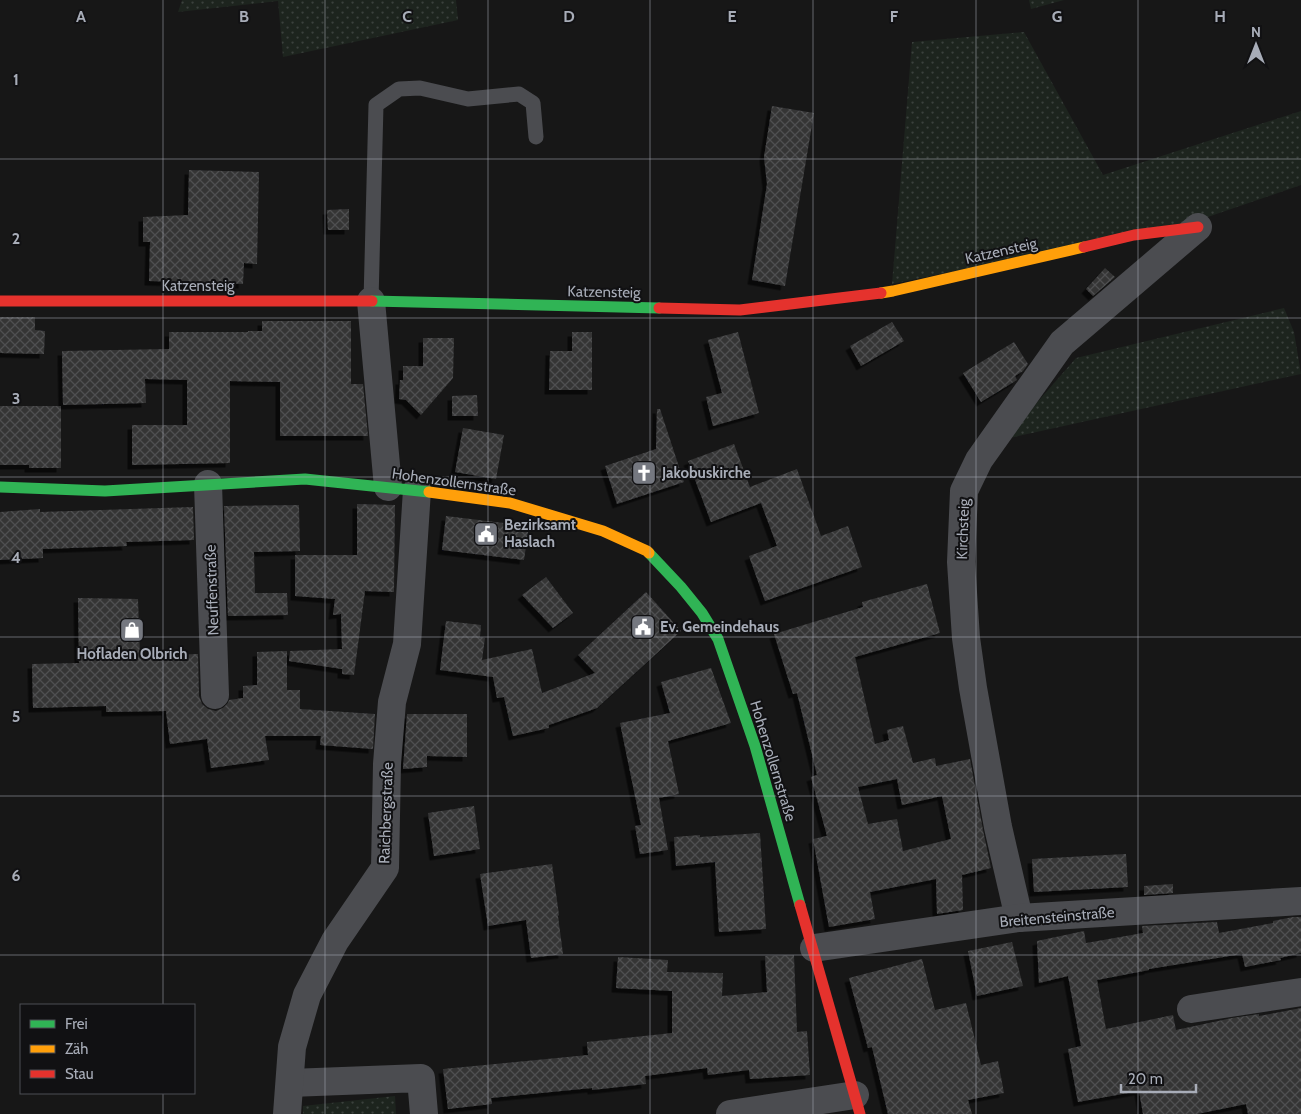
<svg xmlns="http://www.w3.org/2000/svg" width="1301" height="1114" font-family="Cabin,sans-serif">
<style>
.grass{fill:url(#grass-dots)}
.building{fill:url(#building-cross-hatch);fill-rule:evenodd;filter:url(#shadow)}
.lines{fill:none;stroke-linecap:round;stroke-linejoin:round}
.lane{stroke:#4b4c50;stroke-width:15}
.street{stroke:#4b4c50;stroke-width:28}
.fast{stroke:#30b455;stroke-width:11}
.slow{stroke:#ff9f0a;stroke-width:11}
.jam{stroke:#e5322d;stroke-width:11}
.grid{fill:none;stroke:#a8adb8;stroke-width:1;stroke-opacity:0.55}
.labels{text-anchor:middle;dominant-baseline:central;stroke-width:4;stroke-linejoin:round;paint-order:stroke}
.street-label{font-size:15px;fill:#a8adb8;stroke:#111113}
.poi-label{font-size:15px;font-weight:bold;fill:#a8adb8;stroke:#111113;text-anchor:start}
.grid-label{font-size:16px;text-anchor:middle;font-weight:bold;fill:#a8adb8;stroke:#111113;stroke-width:4;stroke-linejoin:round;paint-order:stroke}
</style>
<defs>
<pattern id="grass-dots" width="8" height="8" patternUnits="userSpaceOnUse" patternTransform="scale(1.25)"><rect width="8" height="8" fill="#1d241e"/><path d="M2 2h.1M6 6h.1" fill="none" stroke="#3b413d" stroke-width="1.8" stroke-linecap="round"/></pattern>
<pattern id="building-cross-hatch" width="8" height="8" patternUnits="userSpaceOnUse" patternTransform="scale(1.25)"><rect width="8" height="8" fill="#353536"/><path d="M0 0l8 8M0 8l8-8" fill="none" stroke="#4f5051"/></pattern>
<filter id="shadow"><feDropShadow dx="-4.5" dy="4.5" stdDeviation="0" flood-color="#0009"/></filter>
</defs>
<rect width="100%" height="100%" fill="#171717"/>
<g class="grass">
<path d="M 182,0 L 456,0 L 458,20 L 283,57 L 278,1 L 178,12 Z"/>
<path d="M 1029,0 L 1064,0 L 1031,9 Z"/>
<path d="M 1024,32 L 1103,175 L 1301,111 L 1301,185 L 1196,221 L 892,284 L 912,42 Z"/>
<path d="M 1284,308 L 1294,332 L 1301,374 L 1005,439 L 1076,358 Z"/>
<path d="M 395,1096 L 396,1114 L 303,1114 L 303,1106 Z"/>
</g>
<g class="building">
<path d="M 772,106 L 814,113 L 785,286 L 752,280 L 767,184 L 764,157 Z"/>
<path d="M 189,170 L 259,172 L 257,264 L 244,263 L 243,284 L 149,281 L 150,242 L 143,242 L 143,217 L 188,215 Z"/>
<path d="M 349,209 L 349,230 L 328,230 L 327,210 Z"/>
<path d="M 1105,268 L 1115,277 L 1093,296 L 1086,289 Z"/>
<path d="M 0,317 L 35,317 L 35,330 L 45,331 L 44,354 L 0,353 Z"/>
<path d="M 262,321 L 351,321 L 351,384 L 363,384 L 368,436 L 280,436 L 280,382 L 230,381 L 230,463 L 132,465 L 132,425 L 187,425 L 187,380 L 145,379 L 146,403 L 63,405 L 62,351 L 169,349 L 169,332 L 248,332 L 248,331 L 262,331 Z"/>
<path d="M 892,322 L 904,341 L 861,366 L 850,346 Z"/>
<path d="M 572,332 L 592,332 L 592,390 L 549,390 L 550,351 L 572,351 Z"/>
<path d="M 738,332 L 759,413 L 713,426 L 706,397 L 722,393 L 708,340 Z"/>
<path d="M 423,338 L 454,338 L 453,378 L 421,415 L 406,400 L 399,399 L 400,380 L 403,380 L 403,366 L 423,366 Z"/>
<path d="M 1014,342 L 1028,364 L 1023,371 L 1015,376 L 1017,380 L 981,402 L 963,373 Z"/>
<path d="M 477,395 L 478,416 L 452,416 L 452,396 Z"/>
<path d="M 0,406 L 61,406 L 61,468 L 29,468 L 29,465 L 0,465 Z"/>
<path d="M 657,409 L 660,409 L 684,482 L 617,504 L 605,466 L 656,449 Z"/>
<path d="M 463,428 L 504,435 L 496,479 L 455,472 Z"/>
<path d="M 734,444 L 750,487 L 797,469 L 821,536 L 848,526 L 862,567 L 765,601 L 749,556 L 777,546 L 761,503 L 711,522 L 688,461 Z"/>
<path d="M 357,504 L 395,505 L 394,592 L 365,591 L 354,675 L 342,674 L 342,669 L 289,661 L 290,651 L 342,649 L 341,614 L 333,615 L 335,599 L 295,596 L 295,555 L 357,555 Z"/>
<path d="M 299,505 L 300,551 L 254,552 L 255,593 L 287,593 L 288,615 L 228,616 L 224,506 Z"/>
<path d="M 193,507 L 194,540 L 126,542 L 127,546 L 43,549 L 43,558 L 0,560 L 0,512 L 40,509 L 40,512 Z"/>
<path d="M 446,516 L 529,526 L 524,560 L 442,550 Z"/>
<path d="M 546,577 L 573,613 L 553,628 L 522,595 Z"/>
<path d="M 927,584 L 940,633 L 855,657 L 875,744 L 889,740 L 887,730 L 903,726 L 913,763 L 935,758 L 936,766 L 970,759 L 983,830 L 991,868 L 962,875 L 963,910 L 937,914 L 936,879 L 870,892 L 875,919 L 829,927 L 813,839 L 827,836 L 811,777 L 817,775 L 797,693 L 793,694 L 774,634 L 863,607 L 862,602 ZM 897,779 L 902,805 L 942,796 L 951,839 L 903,851 L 897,819 L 868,824 L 858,787 Z"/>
<path d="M 646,592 L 681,631 L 597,708 L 549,725 L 549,728 L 513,736 L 504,697 L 497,698 L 493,677 L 440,670 L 446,621 L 481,625 L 480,637 L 485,638 L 482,660 L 532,649 L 542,693 L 595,673 L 578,655 Z"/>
<path d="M 78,598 L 138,599 L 140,656 L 198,654 L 199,696 L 202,704 L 208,709 L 216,711 L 223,708 L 228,703 L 229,700 L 243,698 L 243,686 L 257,685 L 257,652 L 287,651 L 287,690 L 300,690 L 300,709 L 375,714 L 373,749 L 320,745 L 321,736 L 265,736 L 269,760 L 211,768 L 207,739 L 170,744 L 166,711 L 106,712 L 106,706 L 33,708 L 32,664 L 79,663 Z"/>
<path d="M 711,668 L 731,723 L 668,741 L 679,794 L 659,798 L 668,850 L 640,854 L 635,826 L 641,825 L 620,723 L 670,713 L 661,682 Z"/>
<path d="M 407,714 L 467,714 L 467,757 L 427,756 L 427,767 L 403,769 Z"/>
<path d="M 474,806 L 480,849 L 434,856 L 428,813 Z"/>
<path d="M 760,833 L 766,929 L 719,932 L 715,862 L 676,866 L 674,837 L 700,835 L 700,837 Z"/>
<path d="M 1126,854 L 1128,887 L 1034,892 L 1032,859 Z"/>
<path d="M 552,864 L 559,915 L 558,916 L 563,954 L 531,958 L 526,920 L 488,926 L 480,874 Z"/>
<path d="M 1173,884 L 1173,893 L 1144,895 L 1144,886 Z"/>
<path d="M 1293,917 L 1301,917 L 1301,953 L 1280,958 L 1281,960 L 1245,967 L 1242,954 L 1149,969 L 1149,970 L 1097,980 L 1106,1029 L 1173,1015 L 1176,1030 L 1232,1018 L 1259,1014 L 1259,1016 L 1301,1008 L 1301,1114 L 1248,1114 L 1246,1104 L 1197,1114 L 1143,1114 L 1139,1091 L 1078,1102 L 1068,1049 L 1081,1046 L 1068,976 L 1039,983 L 1037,941 L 1084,931 L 1086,943 L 1143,933 L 1142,926 L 1217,922 L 1219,933 L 1273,923 L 1273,921 Z"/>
<path d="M 1012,942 L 1023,986 L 977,996 L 968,951 Z"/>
<path d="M 794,955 L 797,1032 L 807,1031 L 810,1075 L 750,1079 L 749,1070 L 708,1075 L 707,1068 L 645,1076 L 646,1084 L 592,1090 L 592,1088 L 491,1098 L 492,1104 L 448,1109 L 443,1069 L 588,1055 L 587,1042 L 672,1033 L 672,991 L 616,988 L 618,957 L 668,960 L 667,972 L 723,973 L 722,996 L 767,992 L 765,956 Z"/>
<path d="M 922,959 L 935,1010 L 966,1003 L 981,1065 L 998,1061 L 1004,1093 L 968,1100 L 972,1114 L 888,1114 L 872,1047 L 868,1048 L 849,978 Z"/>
</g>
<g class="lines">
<path class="lane" d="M 371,301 L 376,105 L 399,89 L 420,88 L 468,99 L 519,94 L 533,103 L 536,137"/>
<g class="street">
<path d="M 371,301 L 388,487"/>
<path d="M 208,484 L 215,695"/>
<path d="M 1019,918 L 998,827 L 973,688 L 966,638 L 961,562 L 964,491 L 979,460 L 1062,343 L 1198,227"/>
<path d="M 814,948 L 1019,918 L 1301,901"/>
<path d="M 1191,1009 L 1301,992"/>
<path d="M 290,1083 L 421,1078 L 424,1114"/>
<path d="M 287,1114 L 292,1047 L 307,995 L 335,941 L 385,868 L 387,764 L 392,702 L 407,644 L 417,490"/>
<path d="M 730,1114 L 855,1095"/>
</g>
<g class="fast">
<path d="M 372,301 L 659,308"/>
<path d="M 0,487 L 105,491 L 305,479 L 429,492"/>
<path d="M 649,553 L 681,587 L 702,613 L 718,639 L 755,746 L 800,905"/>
</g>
<g class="slow">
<path d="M 881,293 L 893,291 L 1084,247"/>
<path d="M 429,492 L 510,503 L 603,531 L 647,551 L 649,553"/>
</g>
<g class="jam">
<path d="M 1084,247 L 1134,235 L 1198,227"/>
<path d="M 0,301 L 372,301"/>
<path d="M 659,308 L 740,310 L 881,293"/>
<path d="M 800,905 L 860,1114"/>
</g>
</g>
<path class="grid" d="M 163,0 L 163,1005M 325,0 L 325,1114M 488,0 L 488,1114M 650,0 L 650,1114M 813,0 L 813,1114M 976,0 L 976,1114M 1138,0 L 1138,1114M 0,159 L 1301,159M 0,318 L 1301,318M 0,477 L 1301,477M 0,637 L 1301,637M 0,796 L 1301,796M 0,955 L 1301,955M 163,1093 L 163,1114"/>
<defs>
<symbol id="church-square" viewBox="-11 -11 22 22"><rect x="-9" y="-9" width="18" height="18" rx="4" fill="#757880" stroke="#111113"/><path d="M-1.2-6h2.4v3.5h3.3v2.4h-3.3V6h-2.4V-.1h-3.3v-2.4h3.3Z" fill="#fff"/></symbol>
<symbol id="civic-square" viewBox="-11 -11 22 22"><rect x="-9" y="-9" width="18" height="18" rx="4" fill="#757880" stroke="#111113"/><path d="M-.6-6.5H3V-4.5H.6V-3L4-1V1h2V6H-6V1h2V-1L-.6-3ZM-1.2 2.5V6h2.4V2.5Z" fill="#fff"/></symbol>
<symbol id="shop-square" viewBox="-11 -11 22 22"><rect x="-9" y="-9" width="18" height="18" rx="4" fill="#757880" stroke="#111113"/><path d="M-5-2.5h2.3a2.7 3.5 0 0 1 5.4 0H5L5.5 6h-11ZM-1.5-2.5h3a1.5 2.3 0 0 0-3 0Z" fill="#fff"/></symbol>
</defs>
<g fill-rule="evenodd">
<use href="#church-square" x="630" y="459" width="28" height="28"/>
<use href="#civic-square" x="472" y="520" width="28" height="28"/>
<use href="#civic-square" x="629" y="613" width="28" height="28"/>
<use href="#shop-square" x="118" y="616" width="28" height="28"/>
</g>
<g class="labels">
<g class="street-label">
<text transform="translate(1001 251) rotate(-13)">Katzensteig</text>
<text x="198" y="286">Katzensteig</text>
<text transform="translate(604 292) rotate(1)">Katzensteig</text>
<text transform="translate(454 482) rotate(8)">Hohenzollernstraße</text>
<text transform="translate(963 529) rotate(-88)">Kirchsteig</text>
<text transform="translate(212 590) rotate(-92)">Neuffenstraße</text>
<text transform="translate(773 761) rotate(73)">Hohenzollernstraße</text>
<text transform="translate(386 813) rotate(-88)">Raichbergstraße</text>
<text transform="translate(1057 917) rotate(-5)">Breitensteinstraße</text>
</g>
<g class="poi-label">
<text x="662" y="473">Jakobuskirche</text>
<text x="504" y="525">Bezirksamt<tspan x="504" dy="17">Haslach</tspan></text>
<text x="660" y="627">Ev. Gemeindehaus</text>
<text x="132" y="654" text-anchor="middle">Hofladen Olbrich</text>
</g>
</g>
<g class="grid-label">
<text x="81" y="22">A</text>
<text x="244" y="22">B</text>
<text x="407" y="22">C</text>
<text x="569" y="22">D</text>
<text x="732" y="22">E</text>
<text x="894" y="22">F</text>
<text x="1057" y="22">G</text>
<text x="1220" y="22">H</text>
<text x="16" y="85">1</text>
<text x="16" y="244">2</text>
<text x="16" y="404">3</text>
<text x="16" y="563">4</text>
<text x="16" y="722">5</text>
<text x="16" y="881">6</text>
</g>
<rect x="20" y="1004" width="175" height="90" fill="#111113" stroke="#4d4f55"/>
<rect x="30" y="1020" width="25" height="8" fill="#30b455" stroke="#4d4f55"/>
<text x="65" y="1029" font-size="15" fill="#a8adb8">Frei</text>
<rect x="30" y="1045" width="25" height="8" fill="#ff9f0a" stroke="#4d4f55"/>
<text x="65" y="1054" font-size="15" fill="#a8adb8">Zäh</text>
<rect x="30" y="1070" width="25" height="8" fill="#e5322d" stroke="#4d4f55"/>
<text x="65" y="1079" font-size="15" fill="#a8adb8">Stau</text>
<g transform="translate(1256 45)" stroke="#111113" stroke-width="4" paint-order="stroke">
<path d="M0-4L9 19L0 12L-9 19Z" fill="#a8adb8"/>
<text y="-8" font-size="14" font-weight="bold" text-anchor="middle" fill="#a8adb8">N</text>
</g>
<path d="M1121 1084v8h75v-8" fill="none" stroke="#a8adb8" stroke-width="2.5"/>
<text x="1128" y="1084" font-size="15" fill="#a8adb8" stroke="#111113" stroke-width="4" paint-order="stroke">20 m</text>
</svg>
